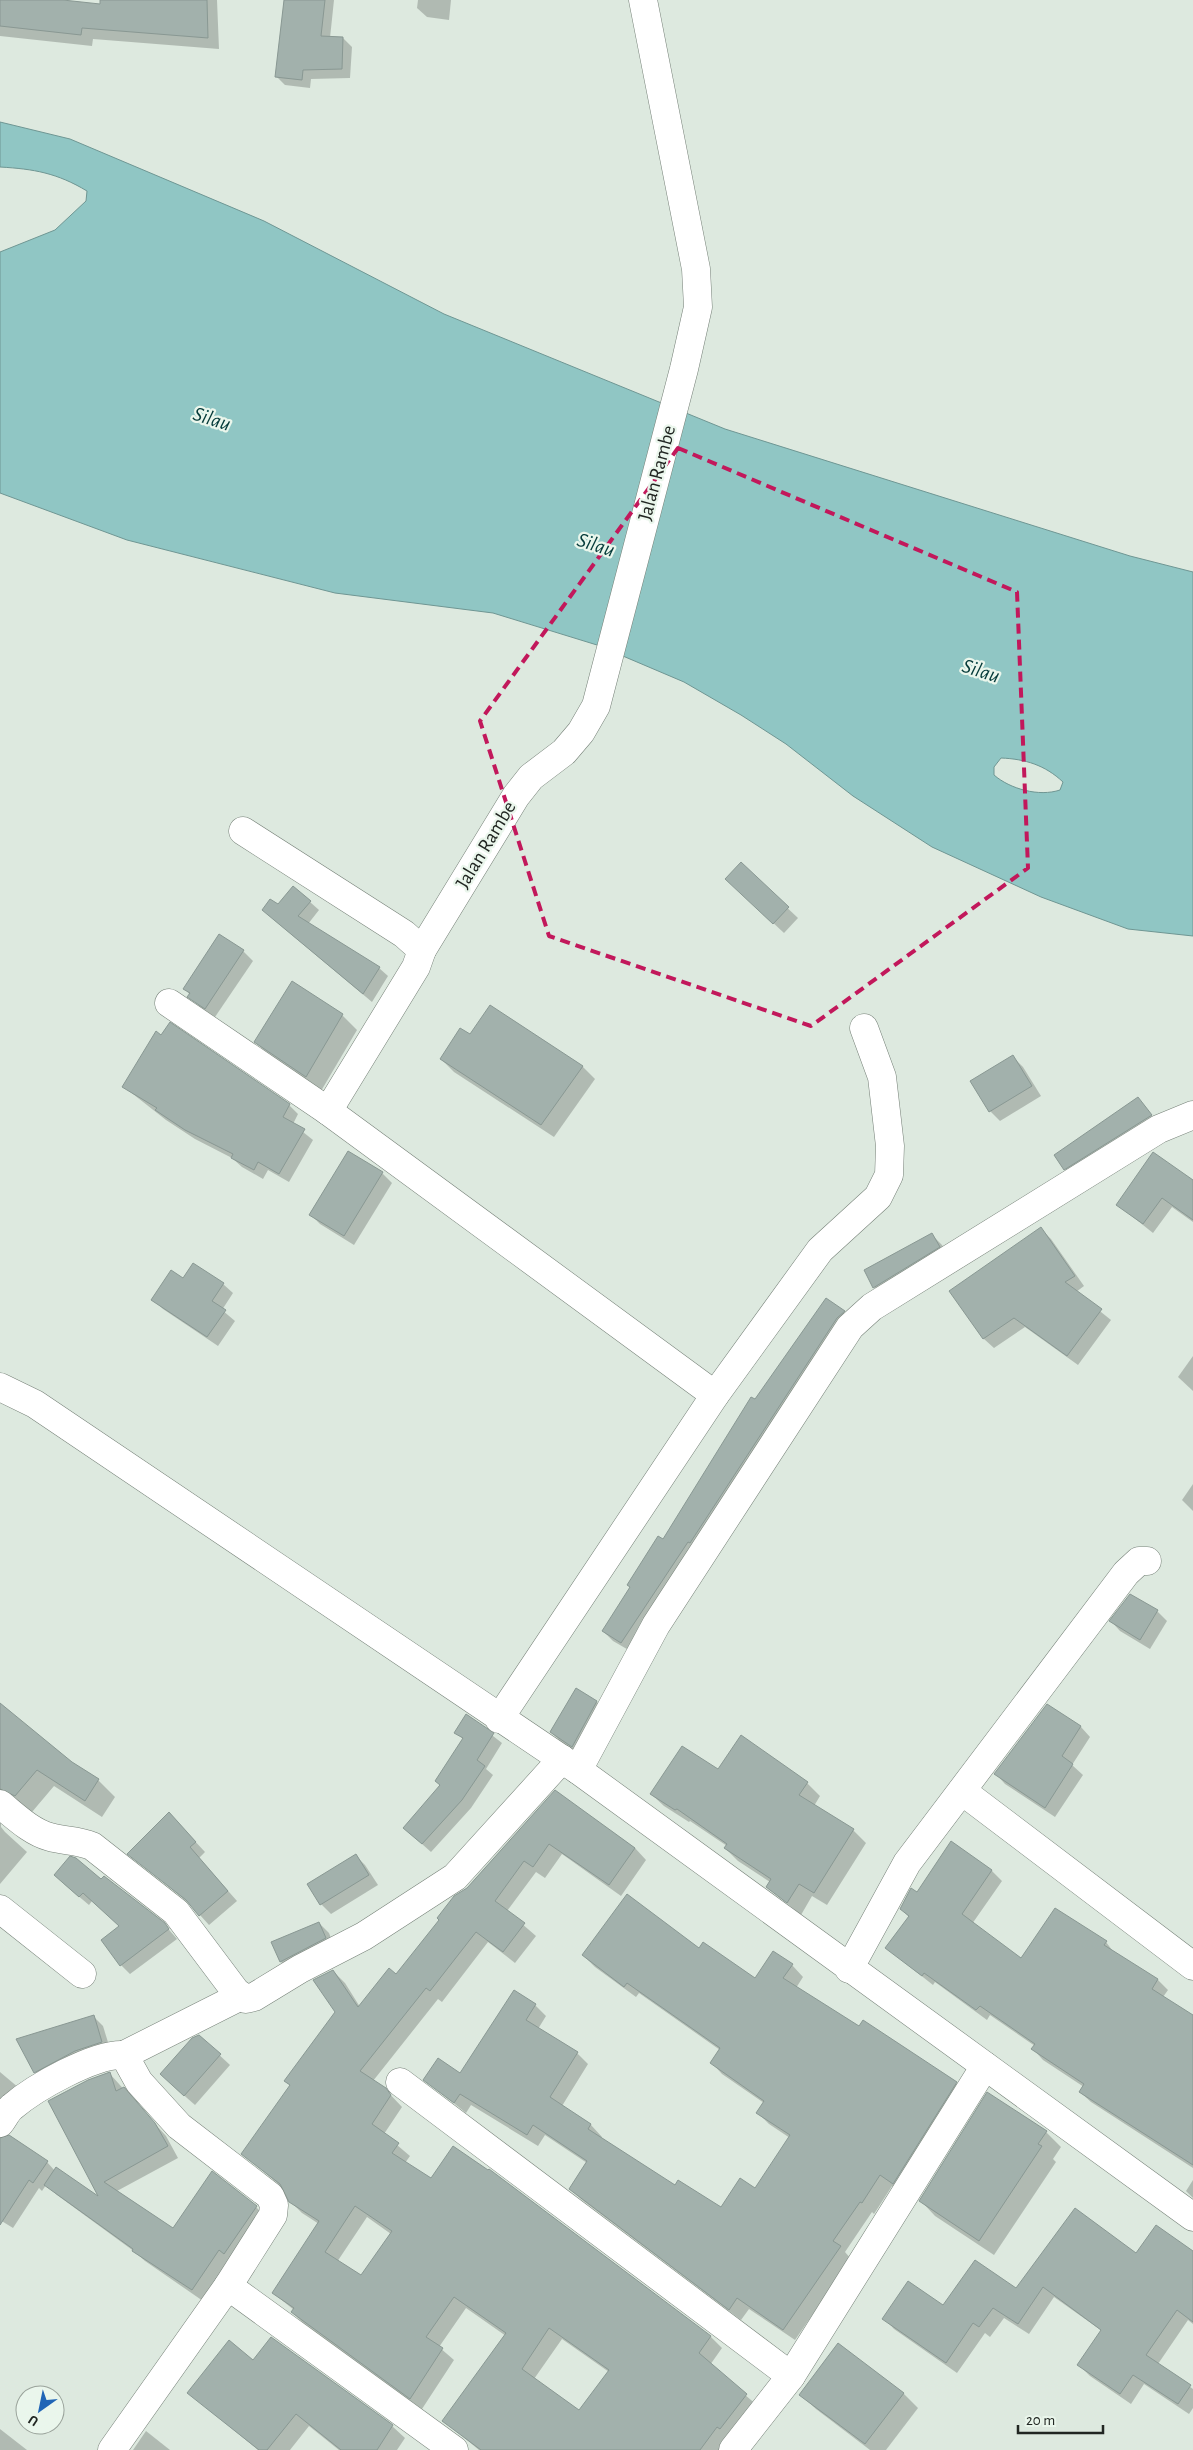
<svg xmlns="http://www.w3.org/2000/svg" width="1193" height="2450" font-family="'Alegreya Sans',sans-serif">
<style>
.water{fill:#90c6c4;stroke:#6f9693;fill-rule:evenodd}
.shadow{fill:#0003;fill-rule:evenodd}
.building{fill:#a2b1ac;stroke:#899893;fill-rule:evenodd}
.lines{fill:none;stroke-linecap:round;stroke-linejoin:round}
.minor-casing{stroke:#768178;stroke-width:29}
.minor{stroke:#fff;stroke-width:28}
.marked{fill:none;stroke:#c2185b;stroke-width:4;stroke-dasharray:10 6;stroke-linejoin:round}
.labels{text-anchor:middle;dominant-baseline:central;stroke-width:4.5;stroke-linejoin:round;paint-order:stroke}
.street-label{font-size:20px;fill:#212622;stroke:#eaf6ec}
.water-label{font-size:21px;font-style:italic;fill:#043a39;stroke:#eaf6ec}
</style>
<rect width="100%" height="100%" fill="#dde9df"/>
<path class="water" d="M 0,122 L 70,139 L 264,221 L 444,314 L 725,429 L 1130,556 L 1193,572 L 1193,936 L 1128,929 L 1041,897 L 932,847 L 853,796 L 786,744 L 741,715 L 684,682 L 597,645 L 493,613 L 335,593 L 127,540 L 0,493 L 0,252 L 55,230 L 86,201 L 87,191 C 57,173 34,169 0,167 ZM 1001,758 C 1025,759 1045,765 1063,782 L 1060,790 C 1039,797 1010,789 994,775 L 994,767 Z"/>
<g class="shadow">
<path d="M 0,0 L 52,0 L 101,5 L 101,0 L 217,0 L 219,49 L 93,39 L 92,46 L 0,36 Z"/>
<path d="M 284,0 L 334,0 L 330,38 L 343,38 L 352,47 L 350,78 L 311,79 L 310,88 L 285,85 L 276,76 Z"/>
<path d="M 418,0 L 451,0 L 449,20 L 427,17 L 417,8 Z"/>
<path d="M 741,864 L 798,918 L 784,933 L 737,889 Z"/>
<path d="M 310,902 L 319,910 L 308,924 L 379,968 L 388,976 L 372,1002 L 273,919 L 278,905 Z"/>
<path d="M 243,951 L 253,961 L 215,1017 L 199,1006 L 185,989 Z"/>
<path d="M 293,983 L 342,1015 L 357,1030 L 321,1091 L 270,1056 L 255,1042 Z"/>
<path d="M 471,1036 L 582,1066 L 595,1079 L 554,1137 L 454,1072 L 441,1059 Z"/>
<path d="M 1013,1057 L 1023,1067 L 1041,1096 L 1000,1121 L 990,1111 Z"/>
<path d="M 124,1087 L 289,1105 L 298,1114 L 293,1124 L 313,1140 L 289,1182 L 268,1170 L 263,1179 L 242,1167 L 232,1158 L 195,1139 L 166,1120 Z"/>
<path d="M 1138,1098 L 1160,1126 L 1075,1179 L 1065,1169 Z"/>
<path d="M 348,1152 L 382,1173 L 392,1183 L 354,1245 L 320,1224 L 310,1214 Z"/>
<path d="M 1193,1182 L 1193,1222 L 1172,1207 L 1153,1233 L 1118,1205 Z"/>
<path d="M 1041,1229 L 1051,1239 L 1084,1286 L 1076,1292 L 1111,1320 L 1078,1365 L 1025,1327 L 994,1348 L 984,1339 L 951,1291 Z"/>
<path d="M 932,1235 L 942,1245 L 949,1257 L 884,1297 L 874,1287 Z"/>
<path d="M 184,1280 L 223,1284 L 233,1293 L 222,1310 L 235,1321 L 218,1346 L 163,1309 L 153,1299 Z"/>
<path d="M 827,1299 L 854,1321 L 632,1652 L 613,1641 L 603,1631 L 755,1401 Z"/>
<path d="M 1193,1356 L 1193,1391 L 1178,1377 Z"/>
<path d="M 1193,1484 L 1193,1511 L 1182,1500 Z"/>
<path d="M 1130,1595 L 1157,1611 L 1167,1621 L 1150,1649 L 1120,1631 L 1111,1621 Z"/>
<path d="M 577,1689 L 597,1702 L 607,1712 L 583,1756 L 561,1742 L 551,1732 Z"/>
<path d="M 0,1704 L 71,1763 L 98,1780 L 115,1797 L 102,1817 L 54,1786 L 32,1812 L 21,1805 L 1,1819 L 1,1827 L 5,1832 L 27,1852 L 0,1884 Z"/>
<path d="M 1047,1706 L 1081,1727 L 1090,1737 L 1072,1765 L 1083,1775 L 1055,1817 L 1005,1784 L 996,1774 Z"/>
<path d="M 466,1715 L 502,1743 L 486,1769 L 493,1775 L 471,1808 L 431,1852 L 404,1828 L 441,1786 L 464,1740 L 456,1732 Z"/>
<path d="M 718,1771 L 807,1783 L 820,1796 L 814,1806 L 853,1830 L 866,1843 L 827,1905 L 812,1896 L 801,1915 L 767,1887 L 770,1882 L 738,1861 L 725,1848 L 727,1846 L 690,1821 L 689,1822 L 664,1806 L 651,1794 Z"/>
<path d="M 555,1792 L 635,1848 L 646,1860 L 621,1896 L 562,1854 L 545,1878 L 536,1872 L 507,1911 L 536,1936 L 515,1963 L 488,1942 L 442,2002 L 438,1999 L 373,2081 L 385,2089 L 402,2107 L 384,2134 L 410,2156 L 405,2163 L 432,2180 L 710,2336 L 722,2348 L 710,2365 L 758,2406 L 720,2450 L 479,2450 L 444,2421 L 506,2336 L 466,2308 L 439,2347 L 454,2360 L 422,2409 L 304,2324 L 292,2312 L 294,2310 L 273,2293 L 319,2224 L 302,2213 L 290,2201 L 283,2188 L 243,2154 L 291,2086 L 285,2081 L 337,2012 L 333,1971 L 345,1983 L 360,2007 L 396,1976 L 467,1888 ZM 367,2217 L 391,2234 L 361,2277 L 337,2262 ZM 562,2339 L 609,2372 L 579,2411 L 534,2379 Z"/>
<path d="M 179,1824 L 205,1852 L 199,1858 L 237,1901 L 209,1925 L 191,1905 L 129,1854 Z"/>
<path d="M 951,1843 L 992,1871 L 1002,1881 L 972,1924 L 1022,1960 L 1106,1942 L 1115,1954 L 1158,1980 L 1168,1990 L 1163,1997 L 1193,2016 L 1193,2168 L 1091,2102 L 1080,2092 L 1084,2087 L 1043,2060 L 1033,2049 L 1035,2046 L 990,2015 L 987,2020 L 935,1982 L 933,1985 L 886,1948 L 909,1917 L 901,1909 L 917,1894 Z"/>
<path d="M 355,1855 L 365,1865 L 378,1885 L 331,1914 L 321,1904 L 309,1884 Z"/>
<path d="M 102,1881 L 164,1924 L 177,1939 L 130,1974 L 121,1965 L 121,1927 L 92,1901 L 89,1905 L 64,1884 Z"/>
<path d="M 319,1923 L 329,1933 L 335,1948 L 291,1972 L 281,1962 L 273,1943 Z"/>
<path d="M 699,1950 L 756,1980 L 792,1965 L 803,1977 L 796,1988 L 859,2028 L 956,2083 L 967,2094 L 905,2194 L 892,2186 L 874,2214 L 872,2212 L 845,2252 L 851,2259 L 795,2340 L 749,2309 L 741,2320 L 582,2200 L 570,2189 L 587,2163 L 545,2135 L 538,2146 L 471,2105 L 466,2113 L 425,2080 L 461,2075 L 535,2005 L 546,2016 L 538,2029 L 577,2053 L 588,2064 L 562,2106 L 591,2125 L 602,2137 L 600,2139 L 675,2187 L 721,2208 L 755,2190 L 790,2138 L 769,2124 L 758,2113 L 764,2103 L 722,2074 L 711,2062 L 720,2050 L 639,1993 L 636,1997 L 595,1967 L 583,1955 Z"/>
<path d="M 93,2016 L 103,2026 L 111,2052 L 45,2082 L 35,2072 Z"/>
<path d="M 199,2036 L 230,2065 L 195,2105 L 171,2084 Z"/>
<path d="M 0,2072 L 19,2088 L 0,2116 Z"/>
<path d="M 110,2074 L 166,2136 L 178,2158 L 117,2191 L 174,2230 L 256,2207 L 267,2218 L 203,2301 L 145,2261 L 135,2252 L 57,2195 L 46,2185 L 42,2191 L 39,2188 L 13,2228 L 0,2220 L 0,2139 L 47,2162 L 55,2171 L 101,2200 Z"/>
<path d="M 988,2094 L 1046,2132 L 1061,2147 L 1053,2159 L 1056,2162 L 994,2255 L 935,2216 L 921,2201 Z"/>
<path d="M 1193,2180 L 1193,2198 L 1186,2191 Z"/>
<path d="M 1136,2255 L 1193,2257 L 1193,2324 L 1188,2320 L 1158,2364 L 1193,2389 L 1193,2408 L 1189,2414 L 1144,2384 L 1131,2404 L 1090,2376 L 1079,2365 L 1102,2331 L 1054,2297 L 1029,2334 L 1004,2318 L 990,2337 L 985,2333 L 957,2373 L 894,2329 L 884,2318 L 1016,2290 Z"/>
<path d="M 253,2361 L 392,2426 L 405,2438 L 397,2450 L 339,2450 L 309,2426 L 290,2450 L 258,2450 L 189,2393 Z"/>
<path d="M 903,2393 L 918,2408 L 886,2450 L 870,2450 L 816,2409 L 801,2395 Z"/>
<path d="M 0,2429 L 27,2450 L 0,2450 Z"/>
<path d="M 146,2431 L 170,2450 L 133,2450 Z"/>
</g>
<g class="building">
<path d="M 0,0 L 63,0 L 100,4 L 100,0 L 207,0 L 208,38 L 82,28 L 81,35 L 0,26 Z"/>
<path d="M 284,0 L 325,0 L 321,36 L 343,37 L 342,69 L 303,70 L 302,80 L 275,77 Z"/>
<path d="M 741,862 L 789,907 L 773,924 L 725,879 Z"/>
<path d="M 293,886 L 311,901 L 298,916 L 380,967 L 363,994 L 262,910 L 270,899 L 278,904 Z"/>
<path d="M 219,934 L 244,950 L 205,1009 L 187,997 L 190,993 L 183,989 Z"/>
<path d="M 292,981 L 343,1014 L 306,1077 L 254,1042 Z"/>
<path d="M 490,1005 L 583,1066 L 541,1125 L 440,1059 L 460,1028 L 470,1034 Z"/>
<path d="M 170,1022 L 290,1104 L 283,1117 L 305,1129 L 279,1174 L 258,1162 L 254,1170 L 231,1158 L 233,1154 L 185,1130 L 155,1110 L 157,1108 L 122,1087 L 156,1031 L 161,1035 Z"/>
<path d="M 1013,1055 L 1032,1086 L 989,1112 L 970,1081 Z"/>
<path d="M 1138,1097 L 1152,1115 L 1064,1170 L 1054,1155 Z"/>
<path d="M 348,1151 L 383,1172 L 344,1236 L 309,1215 Z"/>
<path d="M 1153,1152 L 1193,1180 L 1193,1220 L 1162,1198 L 1143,1224 L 1116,1205 Z"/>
<path d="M 1041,1227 L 1075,1276 L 1065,1282 L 1102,1309 L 1067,1356 L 1014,1318 L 983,1339 L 949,1291 Z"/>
<path d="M 932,1233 L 940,1247 L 873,1288 L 864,1270 Z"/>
<path d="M 193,1263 L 224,1283 L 212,1301 L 226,1310 L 207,1337 L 151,1300 L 171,1270 L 183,1278 Z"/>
<path d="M 826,1298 L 845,1311 L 837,1318 L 690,1543 L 688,1542 L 621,1643 L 602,1631 L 630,1587 L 627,1585 L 658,1536 L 663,1539 L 751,1397 L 755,1399 Z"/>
<path d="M 1130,1594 L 1158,1610 L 1140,1640 L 1109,1621 Z"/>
<path d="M 576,1688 L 597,1701 L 572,1747 L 550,1732 Z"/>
<path d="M 0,1703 L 72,1762 L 99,1779 L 85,1801 L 37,1770 L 15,1796 L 0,1789 Z"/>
<path d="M 1047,1704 L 1081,1726 L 1062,1756 L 1073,1764 L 1045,1808 L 994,1774 Z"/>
<path d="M 466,1714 L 494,1733 L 477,1760 L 485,1766 L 462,1800 L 422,1844 L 403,1828 L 440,1785 L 435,1781 L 463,1738 L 454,1733 Z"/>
<path d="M 741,1735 L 808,1782 L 799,1795 L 854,1829 L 814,1893 L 799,1884 L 787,1903 L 766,1887 L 771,1879 L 724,1848 L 727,1844 L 677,1809 L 675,1810 L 650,1794 L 682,1746 L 718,1769 Z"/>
<path d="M 555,1790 L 635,1848 L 609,1885 L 549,1844 L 533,1867 L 524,1861 L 495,1901 L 525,1923 L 503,1952 L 476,1932 L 430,1991 L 426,1988 L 360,2071 L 386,2088 L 391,2095 L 372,2124 L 399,2143 L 392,2153 L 431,2178 L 453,2146 L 488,2170 L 489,2169 L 711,2336 L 699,2353 L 747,2394 L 720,2429 L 717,2427 L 700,2450 L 481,2450 L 442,2421 L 506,2333 L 454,2297 L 426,2337 L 443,2348 L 410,2399 L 291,2312 L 294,2308 L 272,2293 L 319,2221 L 289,2202 L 280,2184 L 241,2154 L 290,2085 L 284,2081 L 335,2012 L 313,1980 L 333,1970 L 358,2007 L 389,1968 L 396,1974 L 439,1920 L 437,1918 L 454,1896 L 467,1888 ZM 355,2206 L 392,2231 L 361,2275 L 325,2252 ZM 549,2328 L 609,2370 L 579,2410 L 522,2369 Z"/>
<path d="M 169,1812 L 196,1842 L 190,1847 L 228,1891 L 199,1916 L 186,1900 L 127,1854 Z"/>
<path d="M 951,1841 L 992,1870 L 962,1914 L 1021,1958 L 1055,1908 L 1107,1941 L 1104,1945 L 1158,1979 L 1152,1989 L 1193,2015 L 1193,2165 L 1079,2092 L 1084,2084 L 1031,2049 L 1035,2044 L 980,2006 L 976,2010 L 924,1973 L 922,1976 L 885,1948 L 909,1916 L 900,1909 L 911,1888 L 917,1892 Z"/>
<path d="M 356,1854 L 369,1875 L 320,1905 L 307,1884 Z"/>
<path d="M 70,1856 L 76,1858 L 101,1879 L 104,1876 L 165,1923 L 169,1929 L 120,1966 L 101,1940 L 119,1926 L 83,1893 L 79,1897 L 54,1875 Z"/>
<path d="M 627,1894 L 699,1948 L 703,1942 L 755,1978 L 773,1951 L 793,1964 L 783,1978 L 859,2026 L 863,2020 L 957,2082 L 893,2184 L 880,2175 L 862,2203 L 860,2202 L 833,2241 L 841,2246 L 783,2330 L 737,2298 L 729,2310 L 569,2189 L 587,2161 L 533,2125 L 527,2135 L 460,2094 L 454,2103 L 423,2080 L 438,2058 L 460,2073 L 514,1990 L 536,2004 L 526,2020 L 578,2052 L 550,2097 L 591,2124 L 588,2129 L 675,2185 L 678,2180 L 721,2207 L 740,2178 L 755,2188 L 790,2135 L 756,2113 L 764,2101 L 710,2063 L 720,2048 L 627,1983 L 624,1987 L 582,1955 Z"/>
<path d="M 319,1922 L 326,1938 L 280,1962 L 271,1942 Z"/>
<path d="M 94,2015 L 102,2042 L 75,2051 L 34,2073 L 16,2039 Z"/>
<path d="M 199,2035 L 221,2054 L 184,2096 L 160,2074 L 192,2038 Z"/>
<path d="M 110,2072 L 116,2091 L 124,2087 L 155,2123 L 168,2146 L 104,2182 L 173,2228 L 212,2171 L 257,2206 L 224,2254 L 219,2250 L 192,2290 L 132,2251 L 133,2249 L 44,2185 L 56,2167 L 98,2196 L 48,2101 L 88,2080 Z"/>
<path d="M 987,2092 L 1047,2131 L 1038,2144 L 1042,2146 L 979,2241 L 919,2201 Z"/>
<path d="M 9,2135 L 48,2161 L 33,2183 L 29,2180 L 0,2225 L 0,2138 Z"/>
<path d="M 1075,2208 L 1136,2253 L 1156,2225 L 1193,2251 L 1193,2322 L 1177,2310 L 1146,2355 L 1191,2385 L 1178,2404 L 1133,2375 L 1120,2394 L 1077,2365 L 1101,2330 L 1043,2287 L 1018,2324 L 993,2308 L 979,2327 L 973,2323 L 946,2363 L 882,2319 L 908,2281 L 943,2305 L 975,2260 L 1016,2288 Z"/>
<path d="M 271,2337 L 393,2425 L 377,2450 L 341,2450 L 296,2414 L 267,2450 L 259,2450 L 187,2393 L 229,2340 L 253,2360 Z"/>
<path d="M 838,2343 L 904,2393 L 865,2444 L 799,2395 Z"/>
</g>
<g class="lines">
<defs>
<g id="minor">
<path d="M 243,831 L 404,934 L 422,950 L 416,967 L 328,1111"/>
<path d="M 422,950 L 516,796 L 531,777 L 564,752 L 581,732 L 596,706 L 684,369 L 698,307 L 696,269 L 643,0"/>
<path d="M 169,1003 L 328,1111 L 715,1395"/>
<path d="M 0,1387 L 35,1404 L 578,1770 L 1193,2217"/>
<path d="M 499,1719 L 715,1395 L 820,1250 L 878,1197 L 889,1175 L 890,1146 L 882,1077 L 864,1028"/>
<path d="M 578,1770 L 656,1625 L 850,1327 L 872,1307 L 1159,1129 L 1193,1115"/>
<path d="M 962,1791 L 1193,1966"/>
<path d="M 0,1804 C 15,1816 31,1832 50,1837 C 64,1841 78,1840 92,1846 L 176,1912 L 236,1992 L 246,1999 L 254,1997 L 300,1969 L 364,1936 L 455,1877 L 562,1759"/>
<path d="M 0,1909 L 82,1974"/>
<path d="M 849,1969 L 907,1863 L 1126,1573 L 1139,1561 L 1147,1561"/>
<path d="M 124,2055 L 241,1996"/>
<path d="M 400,2082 L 791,2376"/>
<path d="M 0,2123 C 4,2118 7,2111 12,2107 C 34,2088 95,2053 124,2055 L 139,2082 L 179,2126 L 270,2196 L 274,2205 L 273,2215 L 228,2286"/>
<path d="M 112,2450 L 228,2286 L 454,2450"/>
<path d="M 733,2450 L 791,2376 L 985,2066"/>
</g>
</defs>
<use href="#minor" class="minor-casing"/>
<use href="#minor" class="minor"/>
</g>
<path class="marked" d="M 678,448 L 1017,592 L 1028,868 L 811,1026 L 549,936 L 480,721 Z"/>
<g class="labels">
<g class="street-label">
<text transform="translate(657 473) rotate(-75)">Jalan Rambe</text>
<text transform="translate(486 845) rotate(-59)">Jalan Rambe</text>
</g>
<g class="water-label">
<text transform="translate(212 419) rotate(18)">Silau</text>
<text transform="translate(596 545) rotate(18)">Silau</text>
<text transform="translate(981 671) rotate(18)">Silau</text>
</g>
</g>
<g transform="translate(40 2410) rotate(213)"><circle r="24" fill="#eaf6ec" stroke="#9aa39b"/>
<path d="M0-4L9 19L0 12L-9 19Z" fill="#2065b6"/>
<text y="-8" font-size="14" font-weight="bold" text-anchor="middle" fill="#212622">U</text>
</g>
<path d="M1018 2425v8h85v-8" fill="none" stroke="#212622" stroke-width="2.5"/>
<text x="1026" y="2425" font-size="15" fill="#212622" stroke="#eaf6ec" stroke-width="4" paint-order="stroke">20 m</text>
</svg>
